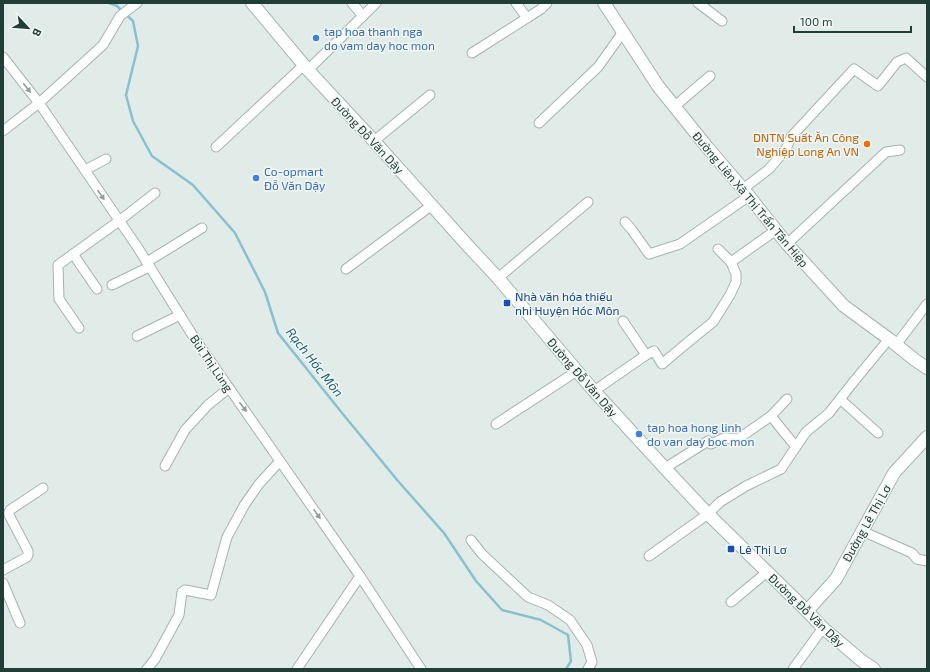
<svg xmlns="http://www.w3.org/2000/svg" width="930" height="672" font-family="'Exo 2',sans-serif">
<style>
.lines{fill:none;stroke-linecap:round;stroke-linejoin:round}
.stream{stroke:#89c0d1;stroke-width:2.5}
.minor-casing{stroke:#a4b4b0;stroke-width:11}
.tertiary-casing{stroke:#a4b4b0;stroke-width:14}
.secondary-casing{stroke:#a0b8b1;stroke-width:14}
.minor{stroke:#fff;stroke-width:9}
.tertiary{stroke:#fff;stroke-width:12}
.secondary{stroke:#fff;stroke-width:12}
.oneway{fill:#909e9c}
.shop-dot{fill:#3f7fe0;stroke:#f2f8f6;stroke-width:1.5}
.food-dot{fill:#e8710a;stroke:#f2f8f6;stroke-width:1.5}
.transit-dot{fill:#1a4fb4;stroke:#f2f8f6;stroke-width:1.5}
.labels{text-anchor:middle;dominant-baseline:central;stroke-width:3;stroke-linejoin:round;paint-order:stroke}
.shop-label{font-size:12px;fill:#366cbe;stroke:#f2f8f6;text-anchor:start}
.street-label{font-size:12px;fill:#213d38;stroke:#f2f8f6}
.food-label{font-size:12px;fill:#c56008;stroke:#f2f8f6;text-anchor:end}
.transit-label{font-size:12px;fill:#164399;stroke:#f2f8f6;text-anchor:start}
.water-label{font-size:13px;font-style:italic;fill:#1c6178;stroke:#f2f8f6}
</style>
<rect width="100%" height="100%" fill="#e1ece8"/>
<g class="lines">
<path class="stream" d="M 109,3 L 117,6 L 133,21 L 138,46 L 126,95 L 133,121 L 152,156 L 193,185 L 235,233 L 265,292 L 278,333 L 342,413 L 398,481 L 444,533 L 476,581 L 502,610 L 541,620 L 568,635 L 571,661 L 566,669"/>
<defs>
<g id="minor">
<path d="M 352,3 L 363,16"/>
<path d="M 516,3 L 527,18"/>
<path d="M 698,3 L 722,21"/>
<path d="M 472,53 L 541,9 L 547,3"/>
<path d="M 3,57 L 39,103 L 138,248 L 193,336 L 360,576 L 421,669"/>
<path d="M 308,70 L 376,3"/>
<path d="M 675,106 L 710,76"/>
<path d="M 539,123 L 598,67 L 623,32"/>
<path d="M 3,131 L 39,103 L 103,45 L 120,16 L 137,3"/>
<path d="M 374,141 L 430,95"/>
<path d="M 216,147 L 304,65"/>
<path d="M 85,170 L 106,159"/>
<path d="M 743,189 L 769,169 L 786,149 L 791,137 L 854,69 L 878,86 L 897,62 L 906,58 L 927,77"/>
<path d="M 625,222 L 632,230 L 649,254 L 680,244 L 749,196"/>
<path d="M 787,244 L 886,152 L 900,150"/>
<path d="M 718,249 L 731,262 L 776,230"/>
<path d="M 73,254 L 97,289"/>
<path d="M 147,262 L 202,228"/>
<path d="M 346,269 L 432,205"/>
<path d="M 498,278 L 588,202"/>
<path d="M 112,285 L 149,267"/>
<path d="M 623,321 L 646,355"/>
<path d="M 79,328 L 59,299 L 58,265 L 119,221 L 155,193"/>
<path d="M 137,336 L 180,315"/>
<path d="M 896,345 L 927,304"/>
<path d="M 594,391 L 646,355 L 654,351 L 662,364 L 687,343 L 713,322 L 730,295 L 736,282 L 736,274 L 731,262"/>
<path d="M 840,399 L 878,433"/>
<path d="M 771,416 L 796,447"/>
<path d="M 496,424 L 577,371"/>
<path d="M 165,466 L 185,430 L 208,405 L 229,388"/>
<path d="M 665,468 L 708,441 L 711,444 L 724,438 L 738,439 L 771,416 L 787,399"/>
<path d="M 862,531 L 912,553 L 917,559 L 927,561"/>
<path d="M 471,540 L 482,554 L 528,597 L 548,605 L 570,620 L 587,645 L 592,662 L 588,669"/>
<path d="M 649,556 L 708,514 L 720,502 L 746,486 L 781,469 L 806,432 L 829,413 L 855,380 L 889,339"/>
<path d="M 3,570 L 27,557 L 28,555 L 28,551 L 9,515 L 9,512 L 10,510 L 43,488"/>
<path d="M 3,583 L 20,623"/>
<path d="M 731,602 L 767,572"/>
<path d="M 147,669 L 155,659 L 179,615 L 182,592 L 185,590 L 211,595 L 227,537 L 245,504 L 259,484 L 280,461"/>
<path d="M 297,669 L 360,576"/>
<path d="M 793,669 L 823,628"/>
</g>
<g id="tertiary">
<path d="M 604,3 L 658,86 L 707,147 L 749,196 L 787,244 L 844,306 L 889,339 L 915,360 L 927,368"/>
<path d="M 807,611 L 836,579 L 894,473 L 927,437"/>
</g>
<path id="secondary" d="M 252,3 L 308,70 L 374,141 L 469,247 L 498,278 L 594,391 L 674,478 L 708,514 L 807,611 L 823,628 L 862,661 L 874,669"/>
</defs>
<use href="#minor" class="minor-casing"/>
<use href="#tertiary" class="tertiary-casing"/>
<use href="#secondary" class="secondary-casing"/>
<use href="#minor" class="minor"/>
<use href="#tertiary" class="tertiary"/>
<use href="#secondary" class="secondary"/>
</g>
<defs><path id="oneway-solid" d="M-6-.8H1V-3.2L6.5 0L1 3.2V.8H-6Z"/></defs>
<g class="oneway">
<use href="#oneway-solid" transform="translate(27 88) rotate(52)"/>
<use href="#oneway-solid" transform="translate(101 195) rotate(56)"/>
<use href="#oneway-solid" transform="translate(243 407) rotate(53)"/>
<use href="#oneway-solid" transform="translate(317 514) rotate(55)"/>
</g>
<g class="shop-dot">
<circle cx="316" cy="38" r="4"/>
<circle cx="256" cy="178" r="4"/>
<circle cx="639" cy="434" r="4"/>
</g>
<circle class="food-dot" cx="867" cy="144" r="4"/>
<g class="transit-dot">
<rect x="503" y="299" width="8" height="8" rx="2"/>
<rect x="727" y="545" width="8" height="8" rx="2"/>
</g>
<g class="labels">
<g class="shop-label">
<text x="324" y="31">tap hoa thanh nga<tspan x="324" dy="14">do vam day hoc mon</tspan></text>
<text x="264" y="171">Co-opmart<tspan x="264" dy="14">Đỗ Văn Dậy</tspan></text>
<text x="647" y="427">tap hoa hong linh<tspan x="647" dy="14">do van day boc mon</tspan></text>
</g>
<g class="street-label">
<text transform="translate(368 135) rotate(47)">Đường Đỗ Văn Dậy</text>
<text transform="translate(751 199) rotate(50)">Đường Liên Xã Thị Trấn Tân Hiệp</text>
<text transform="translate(212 363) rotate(56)">Bùi Thị Lùng</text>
<text transform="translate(583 377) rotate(49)">Đường Đỗ Văn Dậy</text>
<text transform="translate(866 523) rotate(-61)">Đường Lê Thị Lơ</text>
<text transform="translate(807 610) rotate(44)">Đường Đỗ Văn Dậy</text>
</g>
<g class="food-label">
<text x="859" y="137">DNTN Suất Ăn Công<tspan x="859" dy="14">Nghiệp Long An VN</tspan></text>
</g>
<g class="transit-label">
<text x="515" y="296">Nhà văn hóa thiếu<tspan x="515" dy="14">nhi Huyện Hóc Môn</tspan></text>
<text x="739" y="549">Lê Thị Lơ</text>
</g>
<g class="water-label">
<text transform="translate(315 362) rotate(52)">Rạch Hóc Môn</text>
</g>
</g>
<rect width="930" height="672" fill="none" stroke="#213d38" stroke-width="8"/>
<g transform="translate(28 28) rotate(116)" stroke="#f2f8f6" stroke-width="3" paint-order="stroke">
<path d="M0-3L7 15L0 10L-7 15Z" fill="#213d38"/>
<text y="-6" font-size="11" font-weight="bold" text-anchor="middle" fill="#213d38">B</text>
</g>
<path d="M794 26v6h117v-6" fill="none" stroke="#213d38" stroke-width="2"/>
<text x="800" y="26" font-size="12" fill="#213d38" stroke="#f2f8f6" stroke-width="3" paint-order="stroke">100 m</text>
</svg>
